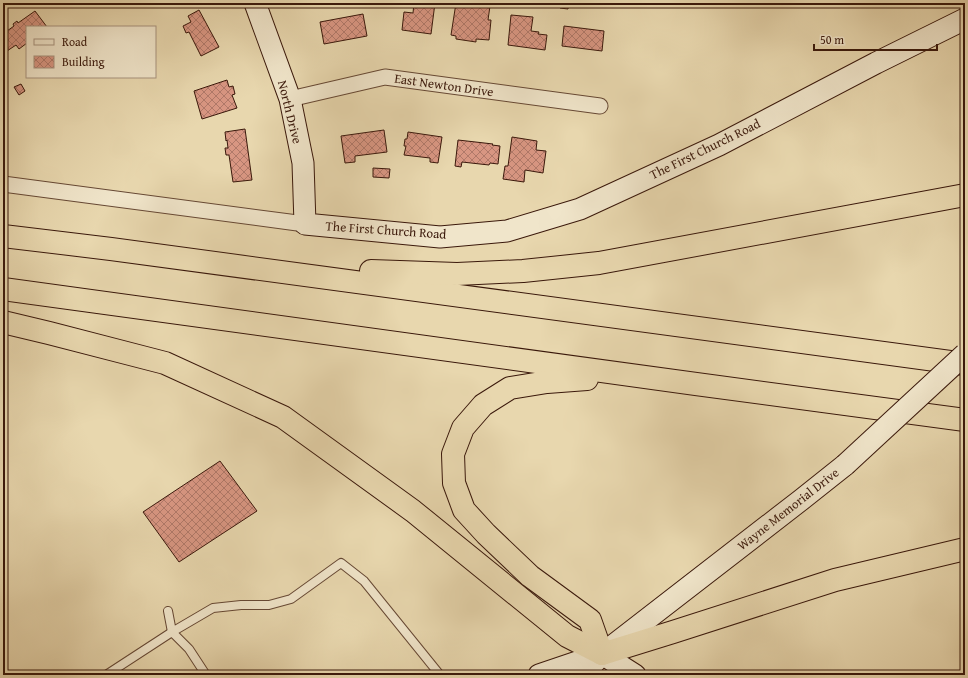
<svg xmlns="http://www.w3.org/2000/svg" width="968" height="678" font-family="'Gentium Book Plus',serif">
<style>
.building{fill:url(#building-cross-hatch);stroke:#3a180b}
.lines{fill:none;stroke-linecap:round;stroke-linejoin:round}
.lane-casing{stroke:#664834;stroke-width:10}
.street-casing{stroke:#664834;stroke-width:17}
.secondary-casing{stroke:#3a180b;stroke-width:23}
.highway-casing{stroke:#3a180b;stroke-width:24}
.lane{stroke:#f0e5ca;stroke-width:8}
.street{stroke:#f0e5ca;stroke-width:15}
.secondary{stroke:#f0e5ca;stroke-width:21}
.highway{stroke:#e8d7ae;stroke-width:22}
.secondary-bridge-casing{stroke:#3a180b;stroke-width:23;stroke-linecap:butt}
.secondary-bridge{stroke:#f0e5ca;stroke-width:21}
.labels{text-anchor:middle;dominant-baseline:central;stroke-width:3;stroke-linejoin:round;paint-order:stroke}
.street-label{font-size:13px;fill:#3a180b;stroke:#f0e5ca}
</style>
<defs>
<pattern id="building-cross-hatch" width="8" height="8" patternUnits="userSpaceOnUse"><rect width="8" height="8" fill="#d89682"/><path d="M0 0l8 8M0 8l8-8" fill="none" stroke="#b07969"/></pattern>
</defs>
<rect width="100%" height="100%" fill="#e8d7ae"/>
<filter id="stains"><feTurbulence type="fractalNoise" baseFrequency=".005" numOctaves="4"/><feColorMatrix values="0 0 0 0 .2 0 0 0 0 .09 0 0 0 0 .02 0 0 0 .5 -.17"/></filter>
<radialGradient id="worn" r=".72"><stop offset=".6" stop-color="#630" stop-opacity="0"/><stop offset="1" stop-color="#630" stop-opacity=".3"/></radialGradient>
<g class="building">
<path d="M 414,3 L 435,3 L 431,34 L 402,30 L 404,12 L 413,13 Z"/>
<path d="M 456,3 L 476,3 L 490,6 L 488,20 L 491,20 L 489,40 L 476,39 L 476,42 L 456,39 L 456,36 L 451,35 Z"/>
<path d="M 561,3 L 569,3 L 568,9 L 560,8 Z"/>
<path d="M 199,10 L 219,47 L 201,56 L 189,32 L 186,33 L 183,26 L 191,22 L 188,16 Z"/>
<path d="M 35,11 L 47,27 L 27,27 L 27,43 L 19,49 L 16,45 L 7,51 L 3,45 L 3,31 L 5,29 L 7,31 L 14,26 L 13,24 L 17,21 L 18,23 Z"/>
<path d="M 363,14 L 367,36 L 324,44 L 320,22 Z"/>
<path d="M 511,15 L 533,17 L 531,31 L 539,32 L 538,34 L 547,35 L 545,50 L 508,45 Z"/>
<path d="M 564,26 L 604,31 L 602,51 L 562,46 Z"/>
<path d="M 227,80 L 229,87 L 233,86 L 235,94 L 232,95 L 237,108 L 202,119 L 194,91 Z"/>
<path d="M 21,84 L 25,91 L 19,95 L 14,87 Z"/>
<path d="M 245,129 L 252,180 L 233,182 L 229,155 L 226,155 L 225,148 L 228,148 L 227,140 L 226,141 L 225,132 Z"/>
<path d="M 384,130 L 387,152 L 355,156 L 355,162 L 345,163 L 341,136 Z"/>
<path d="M 408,132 L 442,137 L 438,163 L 430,162 L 430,158 L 404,155 L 406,146 L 404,146 L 405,139 L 407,139 Z"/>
<path d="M 512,137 L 537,141 L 536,150 L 546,151 L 543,173 L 525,170 L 524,182 L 503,179 L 505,166 L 508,166 Z"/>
<path d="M 458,140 L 493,144 L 492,145 L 500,146 L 498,164 L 490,163 L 489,165 L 462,162 L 461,167 L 455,166 Z"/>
<path d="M 373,168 L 390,169 L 389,178 L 373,177 Z"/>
<path d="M 220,461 L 257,511 L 179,562 L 143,512 Z"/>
</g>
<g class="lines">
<defs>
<g id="lane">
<path d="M 168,611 L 172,632 L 213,608 L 241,605 L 269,605 L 291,599 L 341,563 L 364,581 L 440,675"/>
<path d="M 106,675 L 172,632 L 189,649 L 206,675"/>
</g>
<g id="street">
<path d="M 290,99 L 385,77 L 600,106"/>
<path d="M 3,184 L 305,224"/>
</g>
<g id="secondary">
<path d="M 255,3 L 290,99 L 303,163 L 305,224 L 440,237 L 507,231 L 580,209 L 719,145 L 876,63 L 965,19"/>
<path d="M 602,654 L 635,675"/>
<path d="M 539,675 L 601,654"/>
<path d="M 583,675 L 602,654 L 801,500 L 845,465"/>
</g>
<g id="highway">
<path d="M 3,236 L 111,249 L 965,364"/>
<path d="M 371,271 L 457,274 L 523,271 L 599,263 L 965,195"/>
<path d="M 3,289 L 696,384 L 965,420"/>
<path d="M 3,322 L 49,333 L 165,363 L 283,417 L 413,511 L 567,636 L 602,654 L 673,632 L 835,580 L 965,549"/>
<path d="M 587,379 L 547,382 L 510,388 L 483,405 L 463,428 L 453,454 L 454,483 L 464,510 L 486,534 L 530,576 L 590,620 L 602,654"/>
</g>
</defs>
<use href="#lane" class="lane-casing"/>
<use href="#street" class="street-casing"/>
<use href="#secondary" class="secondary-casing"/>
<use href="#highway" class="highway-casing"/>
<use href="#lane" class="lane"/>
<use href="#street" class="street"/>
<use href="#secondary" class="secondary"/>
<use href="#highway" class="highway"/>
<defs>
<path id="secondary-bridge" d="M 845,465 L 965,354"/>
</defs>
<use href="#secondary-bridge" class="secondary-bridge-casing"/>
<use href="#secondary-bridge" class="secondary-bridge"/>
</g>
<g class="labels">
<g class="street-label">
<text transform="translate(444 85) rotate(8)">East Newton Drive</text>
<text transform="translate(290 112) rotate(76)">North Drive</text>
<text transform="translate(705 149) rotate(-26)">The First Church Road</text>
<text transform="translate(386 230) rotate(4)">The First Church Road</text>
<text transform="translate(788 509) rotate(-38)">Wayne Memorial Drive</text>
</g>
</g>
<rect width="968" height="678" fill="none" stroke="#e8d7ae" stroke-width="16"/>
<rect x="4" y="4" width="960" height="670" fill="none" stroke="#3a180b" stroke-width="2"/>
<rect x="8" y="8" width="952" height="662" fill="none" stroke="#3a180b"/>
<rect x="26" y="26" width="130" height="52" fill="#f0e5ca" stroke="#a7937e"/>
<rect x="34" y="39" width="20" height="6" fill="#f0e5ca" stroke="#a7937e"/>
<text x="62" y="46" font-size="12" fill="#3a180b">Road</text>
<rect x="34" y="56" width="20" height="12" fill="url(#building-cross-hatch)" stroke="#a7937e"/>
<text x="62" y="66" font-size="12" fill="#3a180b">Building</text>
<path d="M814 44v6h123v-6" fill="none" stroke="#3a180b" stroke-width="2"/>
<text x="820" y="44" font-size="12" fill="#3a180b" stroke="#f0e5ca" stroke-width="3" paint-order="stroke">50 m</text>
<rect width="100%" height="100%" filter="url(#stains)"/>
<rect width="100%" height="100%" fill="url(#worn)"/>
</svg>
